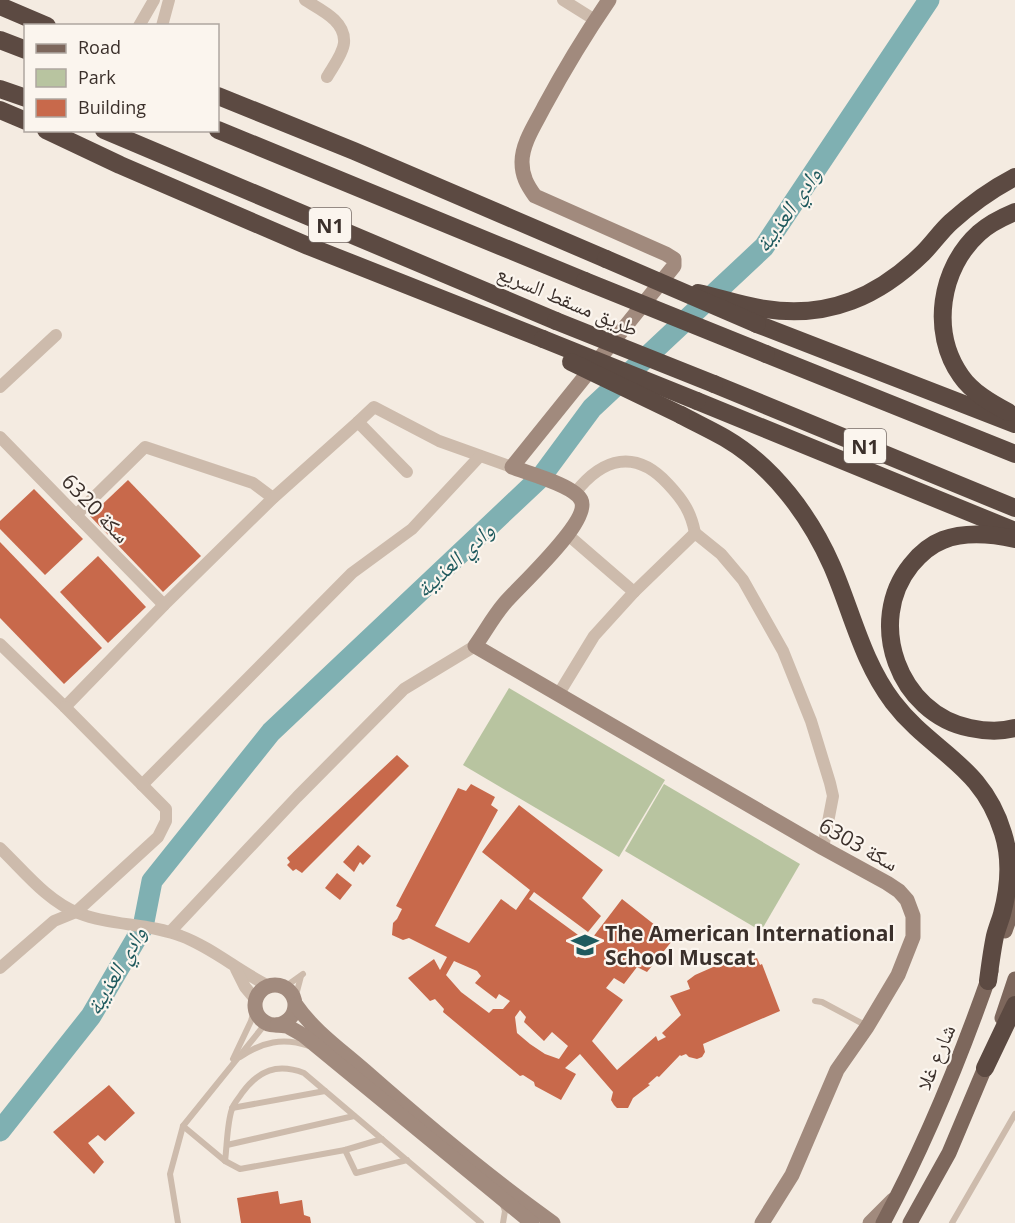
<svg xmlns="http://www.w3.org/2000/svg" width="1015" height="1223" font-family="'Open Sans','Noto Naskh Arabic',sans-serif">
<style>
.green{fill:#b8c4a0}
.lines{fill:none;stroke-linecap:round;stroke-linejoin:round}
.river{stroke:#7fb0b2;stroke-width:21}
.building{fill:#c8694b;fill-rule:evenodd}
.lane{stroke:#cdbbac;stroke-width:6}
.street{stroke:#cdbbac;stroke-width:12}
.secondary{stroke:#a18a7d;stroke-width:15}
.primary{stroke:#7d675c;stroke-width:15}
.highway{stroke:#5c4a42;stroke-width:18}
.highway-bridge{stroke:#5c4a42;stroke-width:18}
.labels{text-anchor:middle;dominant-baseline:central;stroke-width:4.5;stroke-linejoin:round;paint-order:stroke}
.shield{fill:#fbf5ee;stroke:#756b66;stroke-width:1.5}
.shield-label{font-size:20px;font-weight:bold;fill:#3b302b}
.street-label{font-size:21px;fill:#3b302b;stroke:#fbf5ee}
.poi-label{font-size:21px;font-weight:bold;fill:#3b302b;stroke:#fbf5ee;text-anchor:start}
.water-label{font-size:22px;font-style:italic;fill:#1f5a5e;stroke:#fbf5ee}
</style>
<rect width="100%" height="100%" fill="#f4ebe1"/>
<g class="green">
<path d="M 509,688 L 665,780 L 619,857 L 463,765 Z"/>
<path d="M 664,784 L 800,864 L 761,931 L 625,851 Z"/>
</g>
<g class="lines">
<path class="river" d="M 0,1131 L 91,1016 L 143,927 L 152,881 L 271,732 L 541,477 L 592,408 L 764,247 L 929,0"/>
</g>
<g class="building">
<path d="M 128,480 L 201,556 L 163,592 L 90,516 Z"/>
<path d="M 34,489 L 83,539 L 45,575 L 0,529 L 0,521 Z"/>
<path d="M 0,542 L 102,648 L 64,684 L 0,618 Z"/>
<path d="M 98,556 L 146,607 L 108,643 L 60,592 Z"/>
<path d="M 397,755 L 409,766 L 302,873 L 296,869 L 293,871 L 287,865 L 290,862 L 287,858 Z"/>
<path d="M 471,784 L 495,797 L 491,805 L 498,810 L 435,926 L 469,943 L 501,899 L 516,910 L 530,890 L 482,852 L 519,805 L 603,870 L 582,898 L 601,916 L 588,932 L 534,892 L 529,899 L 585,940 L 574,955 L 577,958 L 622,899 L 670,937 L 672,941 L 647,972 L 637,967 L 624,984 L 614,978 L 606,988 L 623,1000 L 592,1041 L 617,1070 L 656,1036 L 658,1041 L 666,1037 L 662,1033 L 681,1015 L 670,996 L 690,989 L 687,981 L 695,975 L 729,960 L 740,957 L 742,963 L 757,958 L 760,965 L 762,964 L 780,1011 L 703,1044 L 705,1052 L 702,1057 L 697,1059 L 689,1057 L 686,1054 L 681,1056 L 680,1055 L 659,1077 L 657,1076 L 648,1084 L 650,1085 L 633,1098 L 628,1108 L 617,1108 L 614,1105 L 611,1100 L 613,1092 L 580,1054 L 565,1068 L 576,1074 L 561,1100 L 535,1086 L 534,1082 L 523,1075 L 520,1076 L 443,1012 L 444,1009 L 435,999 L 430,1001 L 408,978 L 434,959 L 440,970 L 447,957 L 409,938 L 403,940 L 392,935 L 393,923 L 397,919 L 402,909 L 396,906 L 458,788 L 466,791 ZM 454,961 L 477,971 L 481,976 L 475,983 L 496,999 L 499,994 L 510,1001 L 503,1009 L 493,1009 L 489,1013 L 461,992 L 446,975 ZM 520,1010 L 526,1017 L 524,1022 L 544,1041 L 552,1032 L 568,1046 L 559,1059 L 545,1054 L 530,1044 L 517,1033 L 515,1017 Z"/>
<path d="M 358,845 L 371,856 L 363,865 L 360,862 L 354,872 L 343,862 Z"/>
<path d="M 337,873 L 352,885 L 340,900 L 325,888 Z"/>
<path d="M 109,1085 L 135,1113 L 105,1141 L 98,1135 L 88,1143 L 104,1162 L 94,1174 L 53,1132 Z"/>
<path d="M 278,1191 L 280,1204 L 302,1200 L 304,1215 L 310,1217 L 311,1223 L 241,1223 L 237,1198 Z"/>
</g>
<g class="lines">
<g class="lane">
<path d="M 279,985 L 289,984 L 303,974"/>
<path d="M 295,999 L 301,976"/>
<path d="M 815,1001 L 822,1002 L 867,1026"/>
<path d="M 266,1023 L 183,1126 L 225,1161 L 240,1169 L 345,1150 L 382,1139"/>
<path d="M 240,1057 C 262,1042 283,1037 309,1046"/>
<path d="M 233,1059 L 251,1021 L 255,1007"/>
<path d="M 232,1108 L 325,1091"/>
<path d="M 227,1145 L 354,1116"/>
<path d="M 345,1150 L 356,1173 L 407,1160"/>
<path d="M 225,1161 C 227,1146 227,1123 232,1109 C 233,1104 239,1098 242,1093 C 259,1070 277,1063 304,1073 L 481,1223"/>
<path d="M 503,1205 L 505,1211 L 503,1223"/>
<path d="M 178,1223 L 170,1174 L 183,1126"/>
<path d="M 952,1223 L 1015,1114"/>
</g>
<g class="street">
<path d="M 305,0 C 321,10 346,21 344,43 C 343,54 332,68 327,77"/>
<path d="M 563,0 L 595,20"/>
<path d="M 139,26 L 154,0"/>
<path d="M 162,26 L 169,0"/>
<path d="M 0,387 L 56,335"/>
<path d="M 358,422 L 374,407 L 439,441 L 512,467"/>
<path d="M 0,437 L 164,605"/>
<path d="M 575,493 C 603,457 636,449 668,484 C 683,500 691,512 695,533"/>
<path d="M 76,515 L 145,447 L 253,483 L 273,498"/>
<path d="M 568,535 L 634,592"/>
<path d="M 0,644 L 65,707 L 164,605 L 273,498 L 358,422 L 407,472"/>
<path d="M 558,695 L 594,636 L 634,592 L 695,533 L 721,554 L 743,580 L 783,651 L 811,721 L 830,783 L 833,796 L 823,848"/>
<path d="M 142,785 L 352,573 L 412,529 L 480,456"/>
<path d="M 0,848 C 23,870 47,901 78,913 C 111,926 149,923 181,936 C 213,948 238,971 269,986"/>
<path d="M 170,932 L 297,797 L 404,689 L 475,646"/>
<path d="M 0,968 L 54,921 L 76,912 L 158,837 L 166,821 L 166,809 L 65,707"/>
<path d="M 236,969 L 245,987 L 256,1000"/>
</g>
<g class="secondary">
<path d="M 609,0 C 585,35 564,70 544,107 C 536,123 522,143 522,162 C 522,176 527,185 535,196 L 666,254 L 674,259 L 674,266 L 512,467 C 527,473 574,485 581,500 C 592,521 518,587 504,604 C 493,617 485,632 475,646 L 823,848 L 887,883 L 899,891 L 907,900 L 913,916 L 913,937 L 898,975 L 867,1027 L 837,1070 L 792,1175 L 762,1223"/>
<circle cx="275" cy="1005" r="20"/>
<path d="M 296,1005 C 313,1030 341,1050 365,1071 C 424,1123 488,1177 553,1223"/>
<path d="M 277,1025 L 287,1026 L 303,1035 L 532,1223"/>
<path d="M 870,1223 L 893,1200"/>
</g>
<g class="primary">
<path d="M 1005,931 L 1015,903"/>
<path d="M 1002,1018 L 1015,979"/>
<path d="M 883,1223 C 926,1143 961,1057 991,971"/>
<path d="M 910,1223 L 949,1153 L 989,1058"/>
</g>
<g class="highway">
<path d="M 0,6 L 47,26"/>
<path d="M 0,40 L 26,50"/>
<path d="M 0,89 L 26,98"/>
<path d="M 218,96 L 354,151 L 606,259"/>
<path d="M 0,110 L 26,121"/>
<path d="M 46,130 L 120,165 L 308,246 L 543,339"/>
<path d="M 104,130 L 556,321"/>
<path d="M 218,130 L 585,281"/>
<path d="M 698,293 C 720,298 743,306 765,309 C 829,319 879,296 923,253 C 933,243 941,231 951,222 C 971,204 992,189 1015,177"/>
<path d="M 757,324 L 1015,424"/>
<path d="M 766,354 L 1015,454"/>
<path d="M 714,384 L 1015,508"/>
<path d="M 697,401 L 1015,531"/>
<path d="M 1008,412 C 991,403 972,392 961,376 C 930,332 940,268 979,233 C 990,223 1003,217 1015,212"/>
<path d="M 681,415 C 696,423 711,430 725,438 C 773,466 810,516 832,566 C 852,612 862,661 893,702 C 932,753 982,764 1003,833 C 1011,858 1009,888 1002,914 C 1000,921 997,928 995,936 C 992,950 990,966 988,981"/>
<path d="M 1015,539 C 992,534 966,531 943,540 C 930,545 919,555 911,565 C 865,622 899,714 970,728 C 984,731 1001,732 1015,728"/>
<path d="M 985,1068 L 1015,1005"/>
</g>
<g class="highway-bridge">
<path d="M 606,259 L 757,324"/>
<path d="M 585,281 L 766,354"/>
<path d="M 556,321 L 714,384"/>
<path d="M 543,339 L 697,401"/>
<path d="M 571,362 L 681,415"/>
</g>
</g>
<defs>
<symbol id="school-bare" viewBox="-9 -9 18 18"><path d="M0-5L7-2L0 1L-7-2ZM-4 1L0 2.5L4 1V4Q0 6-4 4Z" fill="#1f5a5e" stroke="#fbf5ee" stroke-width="2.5" paint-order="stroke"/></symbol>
</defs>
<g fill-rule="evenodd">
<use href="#school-bare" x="566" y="926" width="38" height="38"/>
</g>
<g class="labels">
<g class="shield">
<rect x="309" y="208" width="42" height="34" rx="4.5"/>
<rect x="844" y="429" width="42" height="34" rx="4.5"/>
</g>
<g class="shield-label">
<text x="330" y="225">N1</text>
<text x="865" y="446">N1</text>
</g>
<g class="street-label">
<text transform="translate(568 300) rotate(23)">طريق مسقط السريع</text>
<text transform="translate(96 508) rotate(46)">سكة 6320</text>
<text transform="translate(859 844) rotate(29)">سكة 6303</text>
<text transform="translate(935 1057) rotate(-67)">شارع غلا</text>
</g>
<g class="poi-label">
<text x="605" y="933">The American International<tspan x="605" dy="24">School Muscat</tspan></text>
</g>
<g class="water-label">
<text transform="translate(787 209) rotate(-55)">وادي العذيبة</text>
<text transform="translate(454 559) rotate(-43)">وادي العذيبة</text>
<text transform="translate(115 970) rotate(-60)">وادي العذيبة</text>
</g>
</g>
<rect x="24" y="24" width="195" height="108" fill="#fbf5ee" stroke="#aea6a0" stroke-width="1.5"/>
<rect x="36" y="44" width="30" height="9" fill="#7d675c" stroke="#aea6a0" stroke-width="1.5"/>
<text x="78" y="54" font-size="18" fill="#3b302b">Road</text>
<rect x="36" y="69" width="30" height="18" fill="#b8c4a0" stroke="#aea6a0" stroke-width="1.5"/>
<text x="78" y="84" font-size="18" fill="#3b302b">Park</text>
<rect x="36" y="99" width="30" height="18" fill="#c8694b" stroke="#aea6a0" stroke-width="1.5"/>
<text x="78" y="114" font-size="18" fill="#3b302b">Building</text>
</svg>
